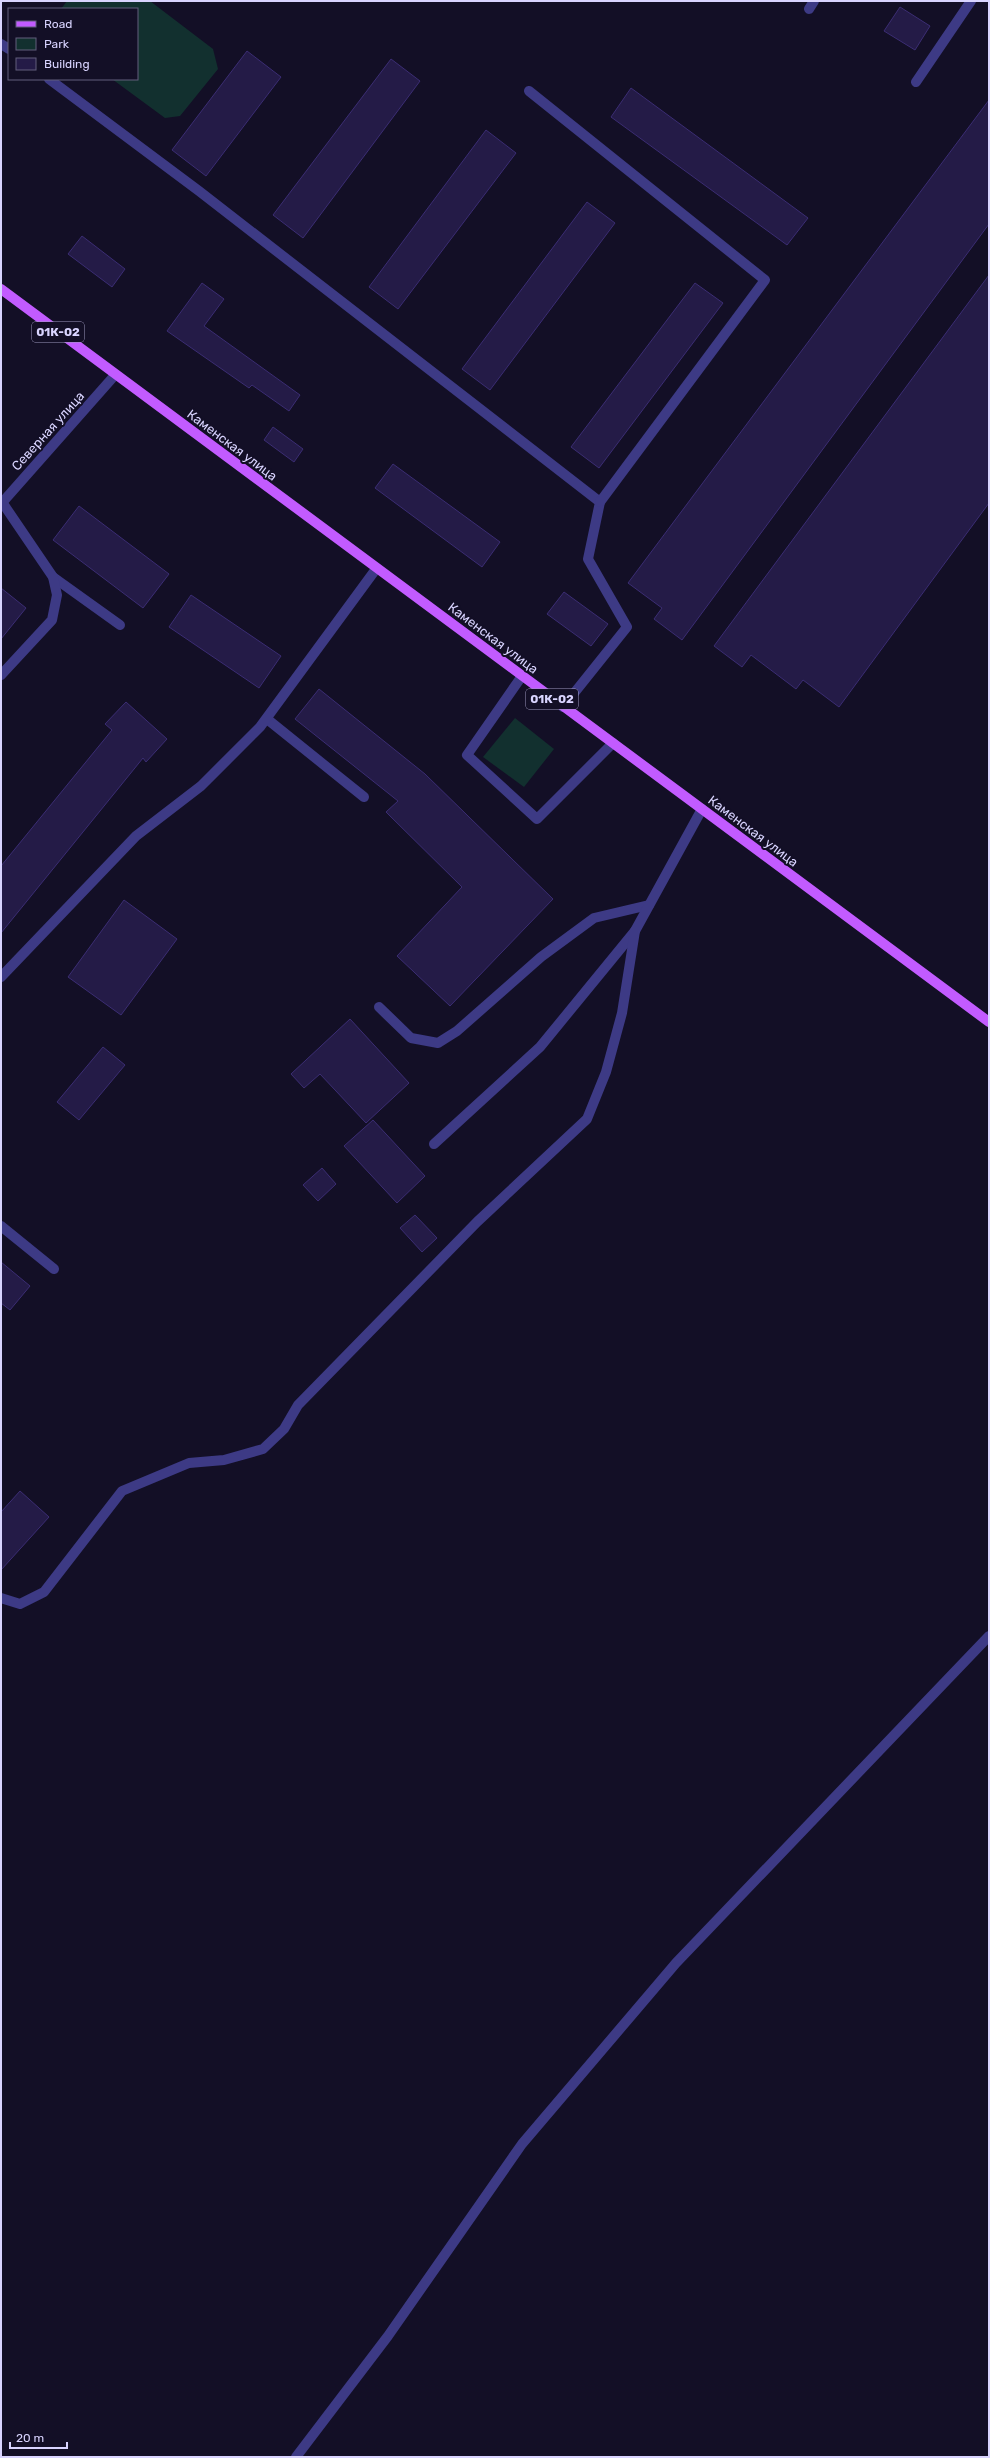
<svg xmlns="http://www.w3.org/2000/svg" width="990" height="2458" font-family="Rubik,sans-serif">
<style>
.green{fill:#12302f}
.building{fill:#241b47;stroke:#3b2d73}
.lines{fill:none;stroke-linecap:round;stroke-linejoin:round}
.minor{stroke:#3d3a85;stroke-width:10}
.major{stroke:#c25bff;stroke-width:10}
.labels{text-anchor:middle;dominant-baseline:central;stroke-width:4;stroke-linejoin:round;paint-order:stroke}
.shield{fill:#130f26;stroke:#9e99be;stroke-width:1}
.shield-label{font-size:12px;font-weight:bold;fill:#d9d4ff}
.street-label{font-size:13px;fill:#d9d4ff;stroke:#130f26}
</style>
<rect width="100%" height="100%" fill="#130f26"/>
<g class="green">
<path d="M 67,1 L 150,1 L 213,49 L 218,69 L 180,116 L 165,118 L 112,79 L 137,79 L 137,9 L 61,9 Z"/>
<path d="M 515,718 L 554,749 L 524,787 L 483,757 Z"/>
</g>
<g class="building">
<path d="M 900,7 L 930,26 L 915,50 L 884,31 Z"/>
<path d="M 247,51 L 281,77 L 206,176 L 172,150 Z"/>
<path d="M 391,59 L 420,81 L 303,238 L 273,215 Z"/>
<path d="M 631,88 L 808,218 L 787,245 L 611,117 Z"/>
<path d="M 989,100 L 989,224 L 682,640 L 654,619 L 662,608 L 628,583 Z"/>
<path d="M 486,130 L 516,153 L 398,309 L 369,287 Z"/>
<path d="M 587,202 L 615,223 L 490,390 L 462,369 Z"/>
<path d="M 82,236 L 125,269 L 112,287 L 68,254 Z"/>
<path d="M 989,275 L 989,503 L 839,707 L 803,680 L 796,689 L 751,655 L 742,667 L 714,646 Z"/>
<path d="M 202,283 L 224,299 L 204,326 L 300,395 L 289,411 L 252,385 L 249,388 L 167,331 Z"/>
<path d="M 695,283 L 723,303 L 599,468 L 571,447 Z"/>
<path d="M 273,427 L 303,449 L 294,462 L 264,440 Z"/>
<path d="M 393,464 L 500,542 L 482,567 L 375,488 Z"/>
<path d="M 79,506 L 169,574 L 143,608 L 53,540 Z"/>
<path d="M 1,588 L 26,608 L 1,639 Z"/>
<path d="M 564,592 L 608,624 L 591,646 L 547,614 Z"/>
<path d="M 191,595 L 281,656 L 259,688 L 169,627 Z"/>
<path d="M 319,689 L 425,774 L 553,899 L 450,1006 L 397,956 L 462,887 L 386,812 L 398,801 L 295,719 Z"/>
<path d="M 126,702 L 167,739 L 146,762 L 143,758 L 1,933 L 1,866 L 112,730 L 105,724 Z"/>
<path d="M 124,900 L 177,939 L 121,1015 L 68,977 Z"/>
<path d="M 350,1019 L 409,1083 L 366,1123 L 320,1074 L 304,1088 L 291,1074 Z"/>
<path d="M 103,1047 L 125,1065 L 79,1120 L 57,1102 Z"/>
<path d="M 373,1120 L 425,1176 L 397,1203 L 344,1146 Z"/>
<path d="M 322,1168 L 336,1184 L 318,1201 L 303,1185 Z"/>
<path d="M 415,1215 L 437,1238 L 422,1252 L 400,1228 Z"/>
<path d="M 1,1262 L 30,1286 L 10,1310 L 1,1303 Z"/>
<path d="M 20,1491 L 49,1517 L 1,1570 L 1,1512 Z"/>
</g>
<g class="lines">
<g class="minor">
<path d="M 809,9 L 814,1"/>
<path d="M 1,44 L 9,49"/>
<path d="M 49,79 L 199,191 L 600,502 L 588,559 L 627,627 L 563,707"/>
<path d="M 916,82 L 971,1"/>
<path d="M 529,91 L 765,280 L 600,502"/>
<path d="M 1,504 L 115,375"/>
<path d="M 53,577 L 120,625"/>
<path d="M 1,675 L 52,620 L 57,595 L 53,577 L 2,502"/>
<path d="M 522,676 L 467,755 L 537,819 L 613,743"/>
<path d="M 267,719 L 364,797"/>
<path d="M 1,977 L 136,836 L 201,786 L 260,727 L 376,569"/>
<path d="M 379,1007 L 411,1038 L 438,1043 L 457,1031 L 541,957 L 594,918 L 649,905"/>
<path d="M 434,1144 L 540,1047 L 635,931"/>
<path d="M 1,1226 L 54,1269"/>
<path d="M 1,1598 L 20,1604 L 44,1592 L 122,1491 L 189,1463 L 224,1460 L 263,1449 L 284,1429 L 298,1405 L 477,1222 L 587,1119 L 606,1072 L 622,1013 L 635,931 L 702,809"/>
<path d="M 296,2457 L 388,2336 L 522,2144 L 676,1963 L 989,1636"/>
</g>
<path class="major" d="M 1,289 L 989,1022"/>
</g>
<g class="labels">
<g class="shield">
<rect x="32" y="322" width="52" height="20" rx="3"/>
<rect x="526" y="689" width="52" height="20" rx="3"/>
</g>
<g class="shield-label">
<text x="58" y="332">01К-02</text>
<text x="552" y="699">01К-02</text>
</g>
<g class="street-label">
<text transform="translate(48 431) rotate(-48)">Северная улица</text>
<text transform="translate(232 445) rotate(37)">Каменская улица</text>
<text transform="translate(493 638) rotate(37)">Каменская улица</text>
<text transform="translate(753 831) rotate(37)">Каменская улица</text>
</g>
</g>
<rect width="990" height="2458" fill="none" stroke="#d9d4ff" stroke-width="4"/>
<rect x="8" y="8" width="130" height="72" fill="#130f26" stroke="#625e7d"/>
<rect x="16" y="21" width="20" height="6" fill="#c25bff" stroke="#625e7d"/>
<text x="44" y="28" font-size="12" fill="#d9d4ff">Road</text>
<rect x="16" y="38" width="20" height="12" fill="#12302f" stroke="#625e7d"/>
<text x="44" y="48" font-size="12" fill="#d9d4ff">Park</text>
<rect x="16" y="58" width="20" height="12" fill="#241b47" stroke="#625e7d"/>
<text x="44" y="68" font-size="12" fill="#d9d4ff">Building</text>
<path d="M10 2442v6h57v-6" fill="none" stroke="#d9d4ff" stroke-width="2"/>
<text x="16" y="2442" font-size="12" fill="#d9d4ff" stroke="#130f26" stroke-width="3" paint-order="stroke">20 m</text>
</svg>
